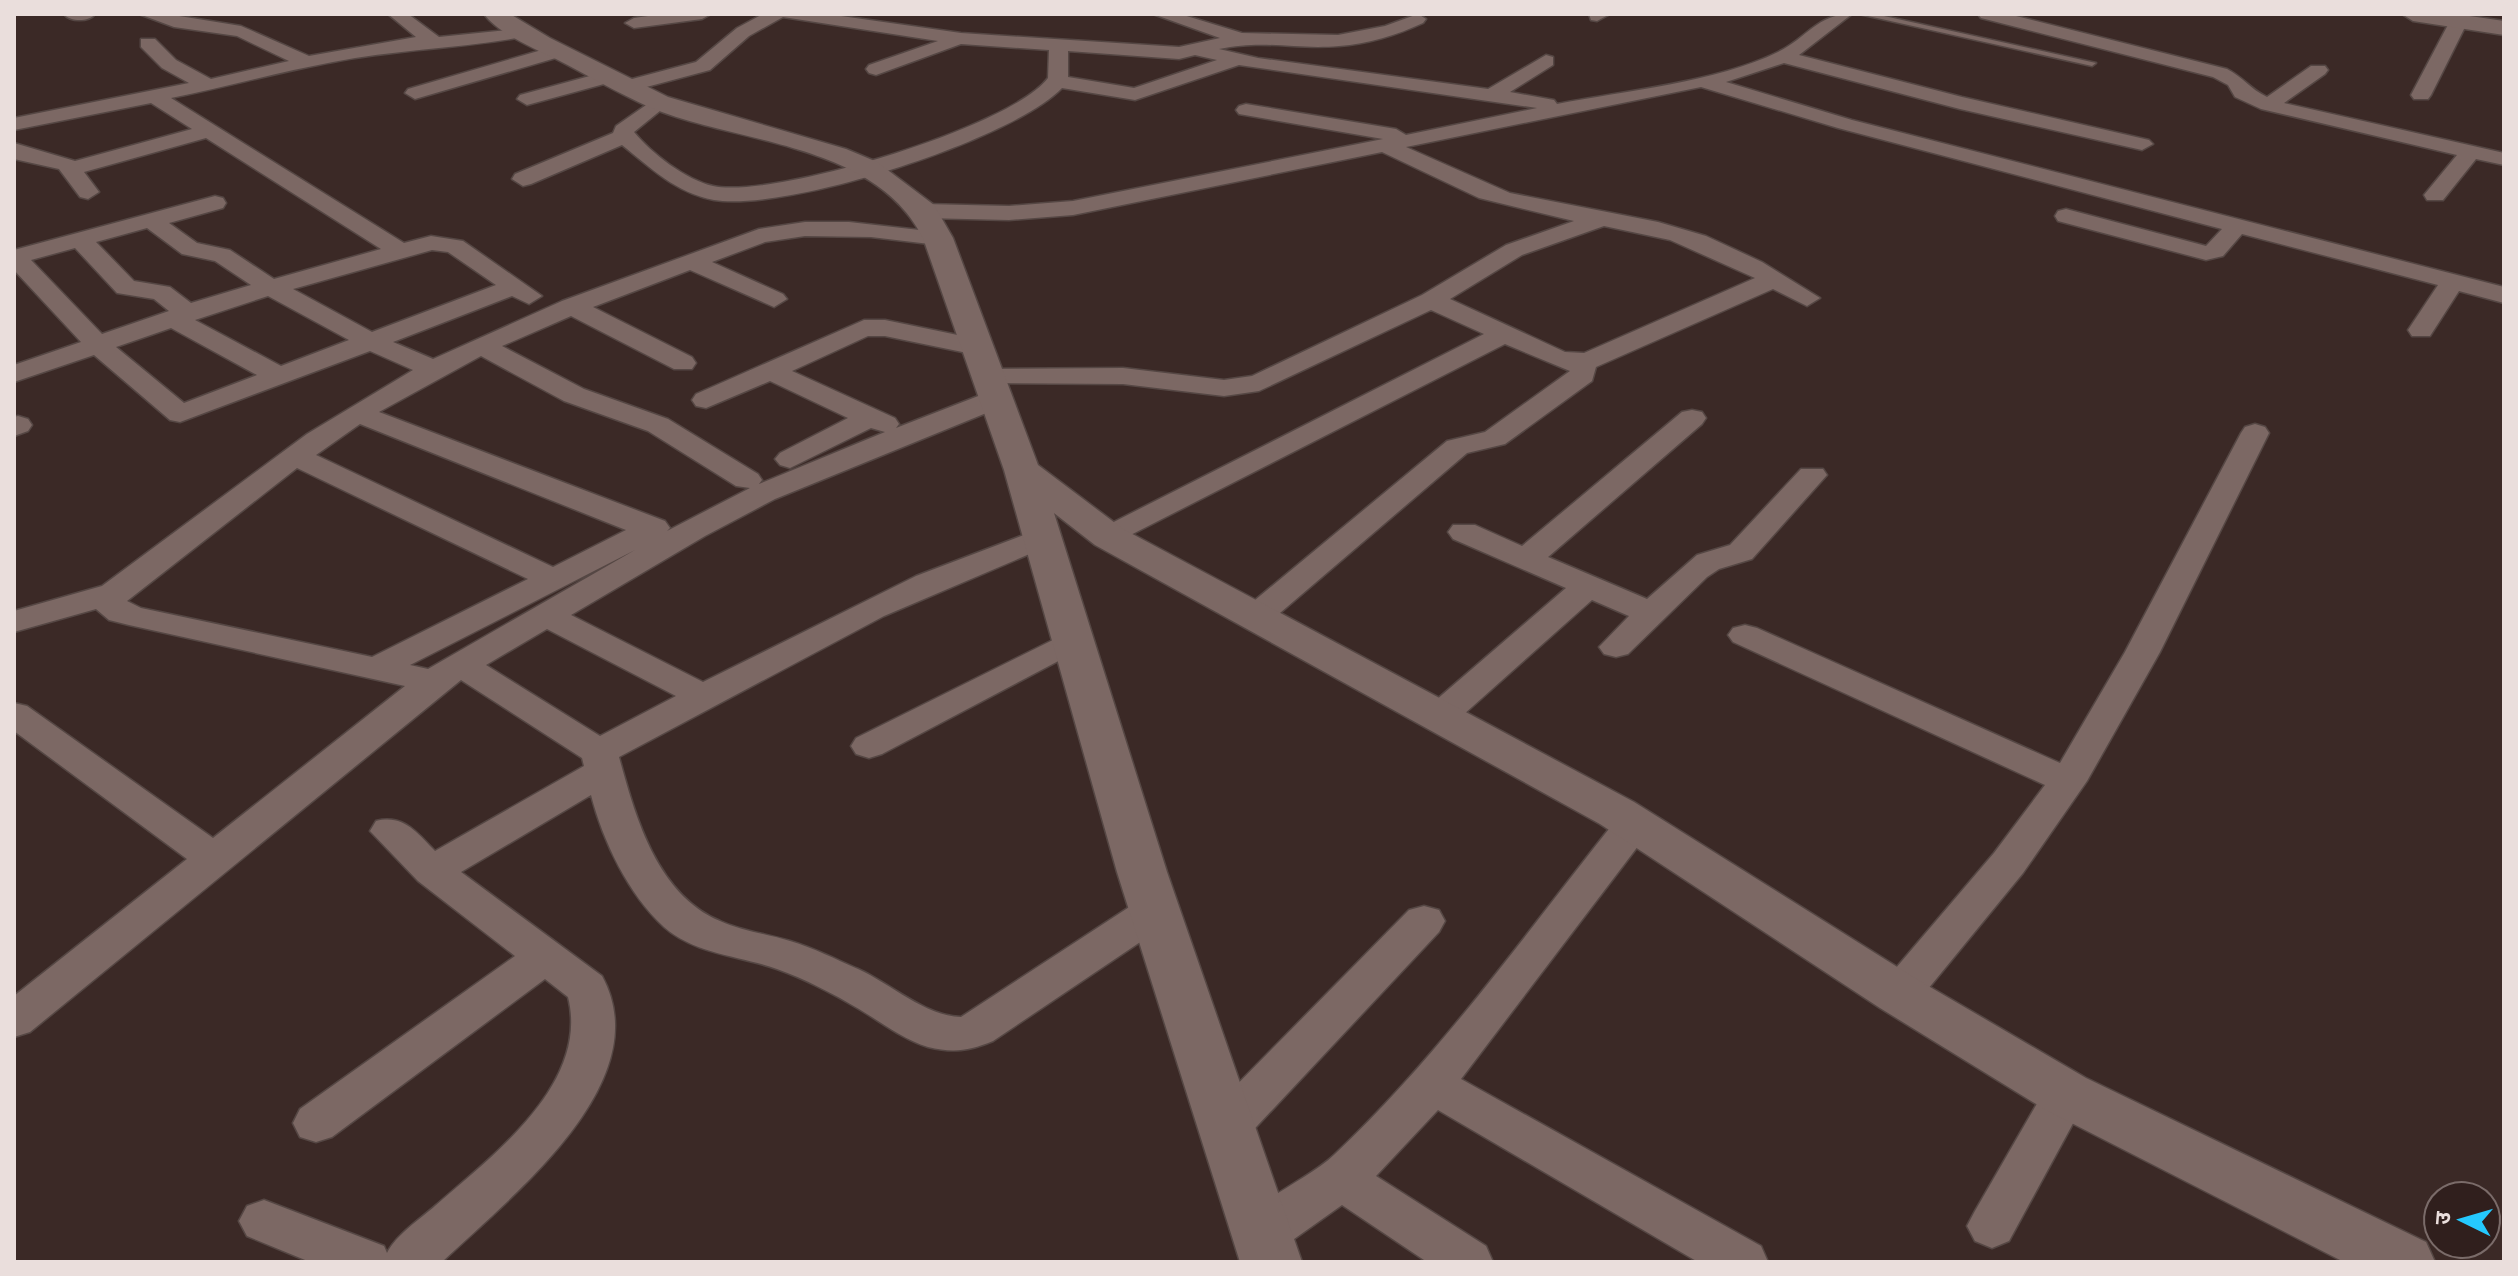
<svg xmlns="http://www.w3.org/2000/svg" width="2518" height="1276" font-family="'Space Grotesk','Noto Sans Devanagari',sans-serif">
<style>
.lines{fill:none;stroke-linecap:round;stroke-linejoin:round}
.service-casing{stroke:#554744;stroke-width:3}
.minor-casing{stroke:#554744;stroke-width:3}
.tertiary-casing{stroke:#554744;stroke-width:3}
.service{fill:#7c6864;fill-rule:evenodd}
.minor{fill:#7c6864;fill-rule:evenodd}
.tertiary{fill:#7c6864;fill-rule:evenodd}
</style>
<rect width="100%" height="100%" fill="#3b2926"/>
<g class="lines">
<defs>
<path id="service" d="M 1859,14 L 1875,14 L 2096,63 L 2092,66 Z"/>
<g id="minor">
<path d="M 64,14 L 95,14 C 89,22 70,22 64,14 Z"/>
<path d="M 139,14 L 167,14 L 241,26 L 309,56 L 416,37 L 388,14 L 408,14 L 439,37 L 528,28 L 528,36 L 522,37 C 459,49 396,49 333,62 C 279,72 226,87 171,98 L 404,243 L 431,236 L 463,241 L 542,296 L 529,304 L 512,296 L 393,342 L 433,359 L 562,301 L 759,229 L 805,222 L 849,222 L 946,233 L 950,238 L 938,245 L 871,237 L 805,236 L 765,242 L 712,262 L 783,294 L 787,299 L 774,307 L 690,270 L 593,307 L 692,357 L 696,363 L 692,369 L 674,369 L 571,316 L 502,346 L 584,389 L 668,419 L 758,474 L 762,480 L 759,484 L 885,432 L 871,428 L 790,468 L 780,465 L 775,459 L 780,453 L 848,418 L 770,381 L 706,408 L 696,406 L 692,400 L 696,394 L 864,320 L 885,320 L 977,339 L 986,341 L 990,347 L 986,353 L 977,355 L 885,336 L 868,336 L 792,371 L 895,418 L 899,424 L 896,428 L 986,393 L 1006,393 L 1010,399 L 1006,405 L 775,499 L 705,536 L 571,615 L 703,682 L 916,576 L 1042,528 L 1053,530 L 1058,537 L 1053,544 L 884,616 L 619,757 C 635,815 656,894 720,921 C 742,931 767,934 790,941 C 814,948 835,959 858,969 C 891,984 925,1016 961,1017 L 1140,900 L 1155,896 L 1170,900 L 1176,911 L 1170,922 L 993,1041 C 969,1051 953,1053 928,1047 C 904,1040 881,1022 859,1009 C 834,994 805,979 777,969 C 741,956 694,954 664,927 C 628,894 603,841 591,795 L 461,872 L 602,976 C 660,1082 510,1197 442,1262 L 310,1262 L 247,1236 L 239,1221 L 247,1206 L 264,1200 L 384,1246 L 387,1253 C 396,1235 419,1220 435,1206 C 493,1155 590,1084 568,997 L 545,979 L 332,1137 L 316,1142 L 300,1137 L 293,1123 L 300,1109 L 515,956 L 418,881 L 370,831 L 376,821 C 404,814 417,833 435,851 L 584,766 L 582,758 L 461,680 L 30,1032 L 14,1037 L 14,996 L 187,859 L 14,731 L 14,703 L 27,706 L 213,838 L 405,686 L 129,625 L 109,620 L 96,609 L 14,632 L 14,611 L 102,586 L 307,434 L 413,370 L 370,351 L 180,422 L 170,420 L 94,355 L 14,382 L 14,365 L 81,342 L 14,270 L 14,250 L 215,196 L 223,198 L 226,203 L 223,208 L 169,223 L 197,243 L 230,250 L 274,279 L 381,249 L 206,138 L 84,172 L 99,192 L 88,199 L 80,197 L 59,169 L 14,159 L 14,143 L 75,161 L 192,129 L 151,103 L 14,130 L 14,118 L 189,83 L 162,68 L 141,47 L 141,39 L 155,39 L 176,60 L 211,79 L 289,61 L 237,36 L 174,27 ZM 147,228 L 182,254 L 215,261 L 251,285 L 191,303 L 170,287 L 134,281 L 96,242 ZM 75,248 L 117,293 L 154,299 L 169,311 L 102,334 L 31,260 ZM 432,250 L 448,252 L 496,285 L 372,332 L 293,289 ZM 268,296 L 349,340 L 281,366 L 195,320 ZM 171,328 L 257,375 L 184,403 L 116,347 ZM 481,356 L 564,401 L 648,431 L 736,486 L 750,488 L 667,531 L 670,528 L 665,521 L 379,412 ZM 360,424 L 626,530 L 553,567 L 316,455 ZM 297,468 L 528,579 L 372,657 L 141,608 L 127,601 ZM 635,550 L 428,669 L 410,665 ZM 547,629 L 676,696 L 600,736 L 486,665 Z"/>
<path d="M 662,14 L 711,14 L 702,19 L 634,28 L 625,23 L 634,18 Z"/>
<path d="M 763,14 L 827,14 L 961,33 L 1179,47 L 1220,38 L 1153,14 L 1180,14 L 1242,33 L 1338,35 L 1385,26 L 1418,14 L 1426,19 L 1423,23 C 1397,35 1368,44 1339,46 C 1295,50 1265,39 1219,49 L 1258,58 L 1488,89 L 1546,55 L 1553,57 L 1553,65 L 1510,92 L 1554,100 L 1557,104 C 1624,91 1717,82 1778,52 C 1807,38 1817,14 1852,14 L 1799,55 L 1962,97 L 2149,140 L 2153,144 L 2142,150 L 1960,109 L 1784,63 L 1726,82 L 1852,120 L 2504,287 L 2504,303 L 2459,291 L 2430,336 L 2412,336 L 2408,330 L 2438,285 L 2242,234 L 2223,256 L 2206,260 L 2058,221 L 2055,216 L 2058,211 L 2066,209 L 2206,246 L 2222,229 L 1838,128 L 1701,87 L 1406,147 L 1510,193 L 1658,222 L 1706,236 L 1762,262 L 1820,298 L 1807,306 L 1773,289 L 1596,367 L 1592,381 L 1505,444 L 1467,453 L 1267,624 L 1255,627 L 1243,624 L 1238,617 L 1243,610 L 1447,441 L 1485,432 L 1570,371 L 1505,344 L 1109,546 L 1098,544 L 1093,537 L 1098,530 L 1484,334 L 1431,310 L 1259,391 L 1224,396 L 1123,384 L 988,383 L 978,381 L 974,375 L 978,369 L 1123,368 L 1224,380 L 1252,376 L 1422,295 L 1506,245 L 1574,221 L 1479,198 L 1382,152 L 1073,215 L 1009,220 L 924,218 L 913,211 L 924,204 L 1009,206 L 1073,201 L 1383,139 L 1239,114 L 1236,110 L 1239,106 L 1246,104 L 1396,129 L 1406,135 L 1537,108 L 1239,65 L 1135,100 L 1062,88 C 1012,140 786,212 714,200 C 676,193 651,168 622,145 L 531,184 L 523,186 L 512,179 L 515,174 L 613,133 L 616,126 L 659,96 L 666,98 L 669,102 L 666,106 L 634,132 C 651,153 686,180 713,186 C 773,199 1012,127 1048,78 L 1049,50 L 961,44 L 876,75 L 869,73 L 866,69 L 869,65 L 938,41 L 783,17 L 749,36 L 710,70 L 624,93 L 614,87 L 617,83 L 696,62 L 737,28 ZM 1068,51 L 1179,59 L 1195,55 L 1217,60 L 1134,88 L 1068,77 ZM 1604,226 L 1670,240 L 1755,278 L 1584,353 L 1565,352 L 1450,299 L 1522,255 Z"/>
<path d="M 1589,14 L 1610,14 L 1597,21 L 1591,20 Z"/>
<path d="M 1978,14 L 2008,14 L 2227,69 C 2243,77 2250,89 2267,97 L 2311,66 L 2325,66 L 2328,70 L 2325,74 L 2284,103 L 2504,153 L 2504,165 L 2476,159 L 2443,200 L 2427,200 L 2424,195 L 2457,155 L 2261,109 L 2235,97 L 2228,85 L 2213,77 L 1981,18 Z"/>
<path d="M 2459,16 L 2468,21 L 2431,95 L 2428,99 L 2414,99 L 2411,95 L 2450,21 Z"/>
<path d="M 559,45 L 568,51 L 566,55 L 415,99 L 405,93 L 408,89 Z"/>
<path d="M 608,71 L 618,77 L 615,81 L 527,105 L 517,99 L 520,95 Z"/>
<path d="M 1692,410 L 1702,412 L 1706,418 L 1702,424 L 1548,557 L 1647,599 L 1697,555 L 1730,545 L 1801,469 L 1823,469 L 1827,475 L 1752,559 L 1719,569 L 1707,577 L 1628,654 L 1616,657 L 1604,654 L 1599,647 L 1629,616 L 1592,600 L 1454,723 L 1441,726 L 1428,723 L 1423,715 L 1428,707 L 1566,588 L 1453,539 L 1448,532 L 1453,525 L 1475,525 L 1522,546 L 1682,412 Z"/>
<path d="M 18,416 L 28,419 L 32,425 L 28,431 L 14,436 L 14,417 Z"/>
<path d="M 2255,424 L 2265,427 L 2269,433 L 2160,652 L 2087,781 L 2023,873 L 1914,1006 L 1899,1011 L 1884,1006 L 1877,994 L 1884,982 L 1994,853 L 2045,785 L 1733,642 L 1728,635 L 1733,628 L 1745,625 L 1757,628 L 2060,763 L 2125,652 L 2241,433 L 2245,427 Z"/>
<path d="M 1073,630 L 1085,633 L 1090,640 L 1085,647 L 882,754 L 869,758 L 856,754 L 851,746 L 856,738 Z"/>
<path d="M 1634,811 L 1648,815 L 1653,824 L 1648,833 L 1461,1079 L 1761,1246 L 1768,1262 L 1698,1262 L 1438,1110 L 1376,1176 L 1486,1246 L 1493,1262 L 1427,1262 L 1342,1205 L 1280,1249 L 1262,1256 L 1244,1249 L 1237,1234 C 1254,1198 1306,1182 1335,1154 C 1442,1053 1528,930 1620,815 Z"/>
<path d="M 1424,906 L 1439,910 L 1445,921 L 1439,932 L 1243,1141 L 1226,1146 L 1209,1141 L 1203,1127 L 1209,1113 L 1409,910 Z"/>
<path d="M 2066,1075 L 2082,1081 L 2089,1094 L 2009,1241 L 1992,1248 L 1975,1241 L 1967,1226 L 1975,1211 L 2050,1081 Z"/>
</g>
<g id="tertiary">
<path d="M 484,14 L 510,14 L 550,38 L 668,97 L 846,149 L 877,162 L 934,205 L 953,238 L 1038,465 L 1123,529 L 1634,802 L 1918,980 L 2086,1078 L 2426,1242 L 2435,1262 L 2344,1262 L 2046,1110 L 1880,1008 L 1600,824 L 1095,545 L 1054,513 L 1167,872 L 1302,1262 L 1240,1262 L 1117,872 L 1004,470 L 923,238 C 875,142 737,144 649,107 C 618,93 587,75 556,59 C 534,48 499,34 484,14 Z"/>
<path d="M 2402,14 L 2456,14 L 2504,21 L 2504,35 L 2413,21 Z"/>
</g>
</defs>
<use href="#service" class="service-casing"/>
<use href="#minor" class="minor-casing"/>
<use href="#tertiary" class="tertiary-casing"/>
<use href="#service" class="service"/>
<use href="#minor" class="minor"/>
<use href="#tertiary" class="tertiary"/>
</g>
<rect width="2518" height="1276" fill="none" stroke="#eadedc" stroke-width="32"/>
<g transform="translate(2462 1220) rotate(275)"><circle r="38" fill="#301f1d" stroke="#7a6b69" stroke-width="2"/>
<path d="M0-6L14 30L0 20L-14 30Z" fill="#25c9fe"/>
<text y="-12" font-size="22" font-weight="bold" text-anchor="middle" fill="#eadedc">उ</text>
</g>
</svg>
